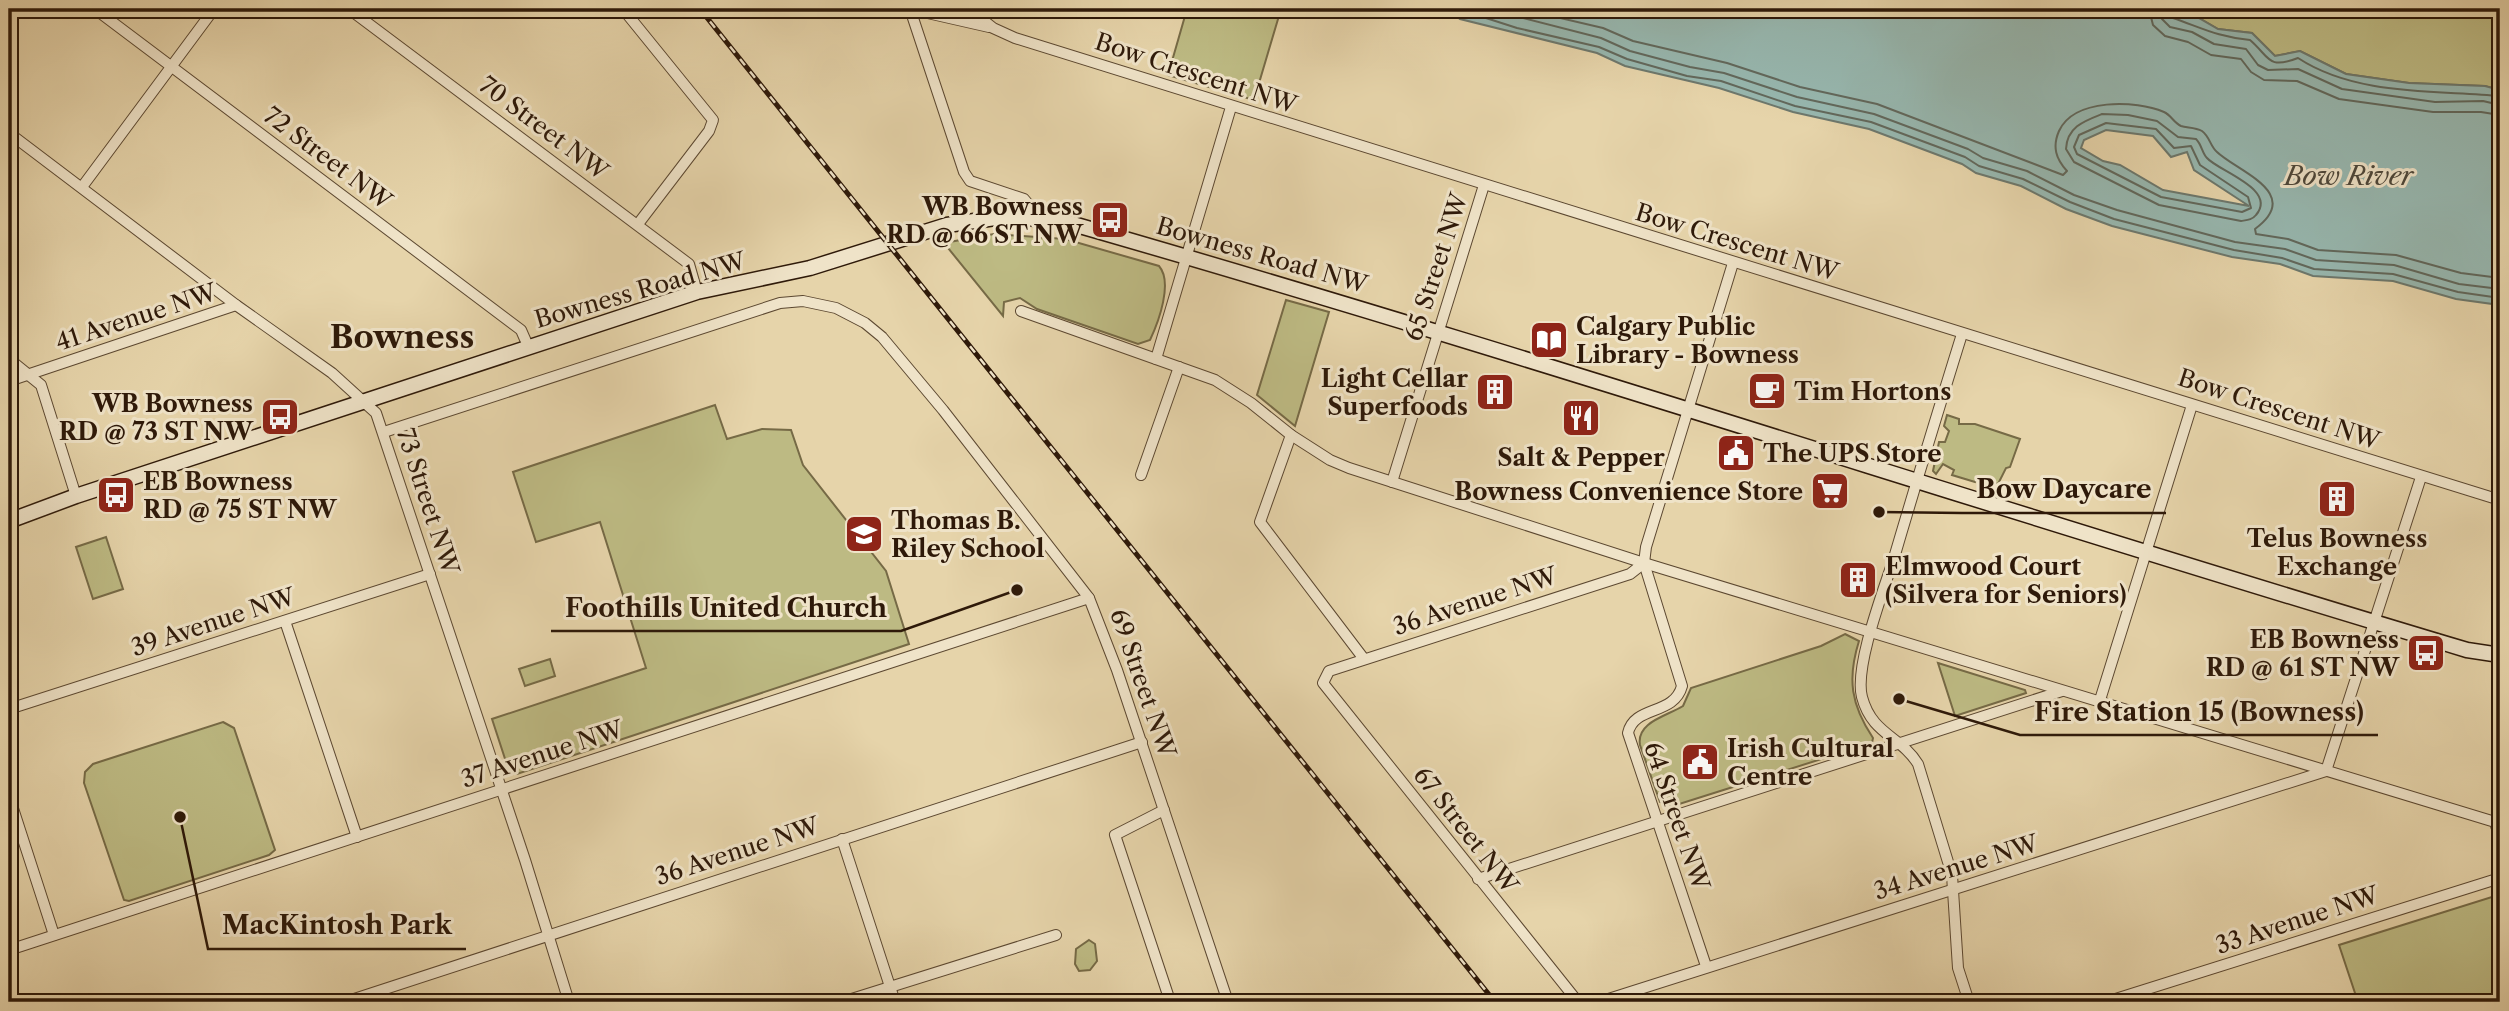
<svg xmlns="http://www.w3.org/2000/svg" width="2509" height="1011" font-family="'Libre Caslon Text',serif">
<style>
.green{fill:#bdba83;stroke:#766a46;stroke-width:2}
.water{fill:#97b7af;stroke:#6d786d;stroke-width:2;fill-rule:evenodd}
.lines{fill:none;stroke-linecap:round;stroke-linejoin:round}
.shore{stroke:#62685c;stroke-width:2}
.street-casing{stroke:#5c4831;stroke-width:12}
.secondary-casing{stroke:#2e1909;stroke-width:17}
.street{stroke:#efe3c8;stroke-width:10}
.secondary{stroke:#efe3c8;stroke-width:14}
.rail-casing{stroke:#2e1909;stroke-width:5}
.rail{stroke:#efe3c8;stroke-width:2.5;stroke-dasharray:8;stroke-linecap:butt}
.labels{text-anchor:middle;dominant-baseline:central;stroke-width:6;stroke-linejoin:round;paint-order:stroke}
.street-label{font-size:24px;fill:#2e1909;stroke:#efe3c8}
.poi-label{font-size:24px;font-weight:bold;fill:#2e1909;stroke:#efe3c8;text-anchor:start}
.water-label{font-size:26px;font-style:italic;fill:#4e483b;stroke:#efe3c8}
.district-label{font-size:32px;font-weight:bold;fill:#2e1909;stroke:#efe3c8}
.leader{fill:none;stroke:#2e1909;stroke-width:2.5}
.callout-dot{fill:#2e1909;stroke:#efe3c8;stroke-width:2.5}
.callout-label{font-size:26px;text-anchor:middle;font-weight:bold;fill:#2e1909;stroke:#efe3c8;stroke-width:6;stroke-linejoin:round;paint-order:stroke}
</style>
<rect width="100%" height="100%" fill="#e6d4aa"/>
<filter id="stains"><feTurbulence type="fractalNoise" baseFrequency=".00286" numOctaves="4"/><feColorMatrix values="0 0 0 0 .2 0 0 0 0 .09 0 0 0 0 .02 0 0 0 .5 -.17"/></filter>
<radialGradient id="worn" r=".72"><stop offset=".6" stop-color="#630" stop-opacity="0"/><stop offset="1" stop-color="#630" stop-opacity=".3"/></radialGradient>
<g class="green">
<path d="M 1187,9 L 1281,9 L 1254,100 L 1168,75 Z"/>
<path d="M 2170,9 L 2500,9 L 2500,90 L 2485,86 L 2409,83 L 2346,74 L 2300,51 L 2275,56 L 2252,33 L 2218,29 L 2197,17 Z"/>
<path d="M 994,234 L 1065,239 L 1159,266 C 1173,282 1159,321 1150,340 L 1138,344 L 1037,309 L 1020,298 L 1004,302 L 1003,316 L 944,243 Z"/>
<path d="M 1286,300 L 1329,312 L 1295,426 L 1257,395 Z"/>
<path d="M 715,405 L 727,439 L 762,429 L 791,430 L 803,465 L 886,571 L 909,644 L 517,774 L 509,771 L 492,719 L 646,668 L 600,522 L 536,542 L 513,472 Z"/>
<path d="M 1947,415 L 1959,419 L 1959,424 L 1975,424 L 2020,439 L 2010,467 L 2006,468 L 1998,484 L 1977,477 L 1975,482 L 1952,475 L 1954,470 L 1943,464 L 1936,474 L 1933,471 L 1939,442 L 1945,442 L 1949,431 L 1944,426 Z"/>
<path d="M 106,537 L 123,589 L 93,599 L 76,547 Z"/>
<path d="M 1845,634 L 1859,641 C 1847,679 1851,705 1873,738 L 1872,743 L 1673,806 L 1660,802 L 1640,745 C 1636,722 1667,716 1683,706 L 1691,688 L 1821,646 Z"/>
<path d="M 550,659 L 555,676 L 525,686 L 519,669 Z"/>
<path d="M 1938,663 L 2025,690 L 2026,693 L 1955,716 Z"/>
<path d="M 223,722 L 234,728 L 275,850 L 269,855 L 129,901 L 124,900 L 84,783 L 85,772 L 93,764 Z"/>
<path d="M 2495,896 L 2500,914 L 2500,1002 L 2358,1002 L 2339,945 Z"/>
<path d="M 1089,940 L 1095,944 L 1097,961 L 1090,970 L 1079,971 L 1075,964 L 1076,949 Z"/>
</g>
<path class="water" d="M 1448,9 L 2170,9 L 2197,17 L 2218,29 L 2252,33 L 2275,56 L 2300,51 L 2346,74 L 2409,83 L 2485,86 L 2500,90 L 2500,305 L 2456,299 L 2393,281 L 2313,276 L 2280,264 L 2232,257 L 2112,226 L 2066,209 L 2021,186 L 1976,173 L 1962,164 L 1869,129 L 1793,112 L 1719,88 L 1625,66 L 1597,53 L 1460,19 ZM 2106,130 L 2153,136 L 2171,157 L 2187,152 L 2194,170 L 2249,206 L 2163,190 L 2120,165 L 2103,161 L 2081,148 L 2084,140 Z"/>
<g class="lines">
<g class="shore">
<path d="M 1458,9 L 1517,28 L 1599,47 L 1627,59 L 1687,76 L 1721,81 L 1795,106 L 1871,122 L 1965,157 L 1979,166 L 2023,179 L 2070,202 L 2114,219 L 2234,250 L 2282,258 L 2314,269 L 2393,274 L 2458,292 L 2500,298"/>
<path d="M 1488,9 L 1601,38 L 1630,51 L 1690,67 L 1724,73 L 1797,97 L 1874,114 L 1968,149 L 1983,158 L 2027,171 L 2074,195 L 2117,210 L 2235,242 L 2285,249 L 2316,260 L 2394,265 L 2459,284 L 2500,289"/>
<path d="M 1522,9 L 1603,28 L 1633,41 L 1727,63 L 1800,87 L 1877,104 L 2063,175 L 2067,171 C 2056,159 2052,147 2059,131 C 2074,98 2136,100 2164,112 C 2171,115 2174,123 2181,126 C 2187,128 2195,127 2202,131 C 2210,137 2210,146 2217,152 C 2238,172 2304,193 2255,229 L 2256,234 L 2288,239 L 2318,250 L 2396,255 L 2461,273 L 2500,278"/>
<path d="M 2149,9 L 2153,25 L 2165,36 L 2188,42 L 2211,55 L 2241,59 L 2251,72 L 2264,80 L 2297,81 L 2339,99 L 2433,112 L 2481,112 L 2500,115"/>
<path d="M 2160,9 L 2162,19 L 2170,27 L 2192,32 L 2214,44 L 2246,49 L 2258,65 L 2268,70 L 2298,69 L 2342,89 L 2435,102 L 2483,101 L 2500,105"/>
<path d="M 2169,9 L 2173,18 C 2202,28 2218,37 2250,40 C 2270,57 2267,70 2298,58 C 2356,96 2434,90 2500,96"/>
<path d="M 2102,114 L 2128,115 L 2157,121 L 2178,137 L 2196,139 C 2202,145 2202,153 2207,158 C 2218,171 2278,189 2256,215 C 2252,220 2247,220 2241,221 L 2159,205 L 2074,162 L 2066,149 C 2067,127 2084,121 2102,114 Z"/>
<path d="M 2106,123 L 2156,129 L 2174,148 L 2191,146 L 2200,165 L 2248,197 L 2251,208 L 2242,212 L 2161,197 L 2077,154 L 2074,147 L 2079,135 Z"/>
</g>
<defs>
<g id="street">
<path d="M 95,9 L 521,330 L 528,346"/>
<path d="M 349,9 L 689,264 L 697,292"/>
<path d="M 623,9 L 713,120 L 709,131 L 638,224"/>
<path d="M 910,9 L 964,172 L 970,181 L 1024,199 L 1040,218"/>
<path d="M 910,9 L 989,27"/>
<path d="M 969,9 L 993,28 L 1015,38 L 2500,500"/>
<path d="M 9,133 L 236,305 L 332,373 L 376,413 L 525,860 L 569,1002"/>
<path d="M 82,187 L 214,9"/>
<path d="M 1021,311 L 1215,380 L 1251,403 L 1291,435 L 1330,460 L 1349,468 L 1644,563 L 2495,822 L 2500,839"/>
<path d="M 1962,334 C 1939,408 1916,483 1894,558 C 1884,589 1854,667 1862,697 C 1872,735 1901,736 1918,764 L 1952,875 L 1958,968 L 1969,1002"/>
<path d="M 9,359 L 41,385 L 76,496"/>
<path d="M 1156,359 L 1231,107"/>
<path d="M 9,381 L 236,305"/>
<path d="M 384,432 L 780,303 L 803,301 L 836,308 L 865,323 L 882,337 L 943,410 L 1089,598 L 1117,670 L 1228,1002"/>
<path d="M 1291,435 L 1260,522 L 1364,659"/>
<path d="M 1141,475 L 1179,367"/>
<path d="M 1392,482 L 1484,185"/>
<path d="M 285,621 L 357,837"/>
<path d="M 2100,700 L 2192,405"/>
<path d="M 9,709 L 430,574"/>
<path d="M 9,796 L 54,935"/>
<path d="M 1164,810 L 1115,835 L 1170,1001 L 1167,1002"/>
<path d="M 842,839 L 895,1002"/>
<path d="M 1478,879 L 2062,691"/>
<path d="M 9,950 L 1089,598"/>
<path d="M 1706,966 L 1628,733 C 1634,705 1674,716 1682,686 L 1644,563 L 1646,547 L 1733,263"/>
<path d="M 345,1002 L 1142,742"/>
<path d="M 842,1002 L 1056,935"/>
<path d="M 1578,1002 L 1323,683 L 1329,671 L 1630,574 L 1644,563"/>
<path d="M 1599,1002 L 2326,771 L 2421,477"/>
<path d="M 2106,1002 L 2500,878"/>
</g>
<path id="secondary" d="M 9,521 L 76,496 L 697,292 L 810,268 L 947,225 L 1002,217 L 1059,220 C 1531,355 1997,510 2467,650 L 2500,655"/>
</defs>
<use href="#street" class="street-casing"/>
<use href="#secondary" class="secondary-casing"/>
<use href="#street" class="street"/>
<use href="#secondary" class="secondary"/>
<defs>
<path id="rail" d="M 700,9 L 1495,1002"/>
</defs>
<use href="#rail" class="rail-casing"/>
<use href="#rail" class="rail"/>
</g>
<defs>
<symbol id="bus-square" viewBox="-11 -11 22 22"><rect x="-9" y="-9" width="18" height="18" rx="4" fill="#8f2418" stroke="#efe3c8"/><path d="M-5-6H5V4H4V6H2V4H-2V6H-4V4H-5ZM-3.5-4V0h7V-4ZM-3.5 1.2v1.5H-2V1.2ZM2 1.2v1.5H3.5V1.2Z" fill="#fff"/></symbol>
<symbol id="library-square" viewBox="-11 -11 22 22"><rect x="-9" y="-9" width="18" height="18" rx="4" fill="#8f2418" stroke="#efe3c8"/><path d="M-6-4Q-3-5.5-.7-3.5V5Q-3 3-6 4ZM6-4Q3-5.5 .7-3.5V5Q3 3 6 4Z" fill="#fff"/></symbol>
<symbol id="cafe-square" viewBox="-11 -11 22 22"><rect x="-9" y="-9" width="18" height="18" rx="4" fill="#8f2418" stroke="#efe3c8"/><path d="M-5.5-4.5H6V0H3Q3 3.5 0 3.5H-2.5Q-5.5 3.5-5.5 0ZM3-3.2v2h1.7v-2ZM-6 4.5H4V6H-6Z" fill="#fff"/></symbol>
<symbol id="building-square" viewBox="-11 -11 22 22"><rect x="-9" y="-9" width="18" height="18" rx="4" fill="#8f2418" stroke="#efe3c8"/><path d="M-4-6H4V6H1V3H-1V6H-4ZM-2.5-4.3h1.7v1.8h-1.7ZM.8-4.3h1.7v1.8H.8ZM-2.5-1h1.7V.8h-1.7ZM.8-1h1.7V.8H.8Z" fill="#fff"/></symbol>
<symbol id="restaurant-square" viewBox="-11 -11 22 22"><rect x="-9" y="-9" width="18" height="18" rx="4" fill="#8f2418" stroke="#efe3c8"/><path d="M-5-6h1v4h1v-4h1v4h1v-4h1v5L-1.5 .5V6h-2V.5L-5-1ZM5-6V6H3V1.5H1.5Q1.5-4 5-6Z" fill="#fff"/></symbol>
<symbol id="civic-square" viewBox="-11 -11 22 22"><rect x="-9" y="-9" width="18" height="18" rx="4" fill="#8f2418" stroke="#efe3c8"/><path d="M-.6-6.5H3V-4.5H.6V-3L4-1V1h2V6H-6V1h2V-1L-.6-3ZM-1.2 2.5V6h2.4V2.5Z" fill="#fff"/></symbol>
<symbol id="supermarket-square" viewBox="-11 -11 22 22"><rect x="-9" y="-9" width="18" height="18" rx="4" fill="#8f2418" stroke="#efe3c8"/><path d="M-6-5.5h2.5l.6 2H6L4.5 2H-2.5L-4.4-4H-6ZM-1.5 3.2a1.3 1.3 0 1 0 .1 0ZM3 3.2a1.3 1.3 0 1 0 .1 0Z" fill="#fff"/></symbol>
<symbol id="school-square" viewBox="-11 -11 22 22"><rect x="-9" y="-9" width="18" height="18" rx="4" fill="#8f2418" stroke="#efe3c8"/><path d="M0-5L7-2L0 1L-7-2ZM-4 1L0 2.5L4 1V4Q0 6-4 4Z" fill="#fff"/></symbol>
</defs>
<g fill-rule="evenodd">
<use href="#bus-square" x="1088" y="198" width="44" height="44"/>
<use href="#library-square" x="1527" y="318" width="44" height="44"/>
<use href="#cafe-square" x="1745" y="369" width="44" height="44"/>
<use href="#building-square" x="1473" y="370" width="44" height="44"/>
<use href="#bus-square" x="258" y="395" width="44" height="44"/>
<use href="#restaurant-square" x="1559" y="396" width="44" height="44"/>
<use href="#civic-square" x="1714" y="431" width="44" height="44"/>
<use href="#supermarket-square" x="1808" y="469" width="44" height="44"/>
<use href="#bus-square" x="94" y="473" width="44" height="44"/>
<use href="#building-square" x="2315" y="477" width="44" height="44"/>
<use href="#school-square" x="842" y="512" width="44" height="44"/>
<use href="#building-square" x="1836" y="558" width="44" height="44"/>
<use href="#bus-square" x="2404" y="631" width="44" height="44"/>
<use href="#civic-square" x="1678" y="740" width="44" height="44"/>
</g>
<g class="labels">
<g class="street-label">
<text transform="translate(1196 73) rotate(18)">Bow Crescent NW</text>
<text transform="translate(544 128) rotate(37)">70 Street NW</text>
<text transform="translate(328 158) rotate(37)">72 Street NW</text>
<text transform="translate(1737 242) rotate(17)">Bow Crescent NW</text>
<text transform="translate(1262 255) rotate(16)">Bowness Road NW</text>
<text transform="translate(1436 267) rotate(-72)">65 Street NW</text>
<text transform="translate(640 290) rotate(-16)">Bowness Road NW</text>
<text transform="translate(136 317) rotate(-18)">41 Avenue NW</text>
<text transform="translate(2279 409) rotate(18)">Bow Crescent NW</text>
<text transform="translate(428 501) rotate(72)">73 Street NW</text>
<text transform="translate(1475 601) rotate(-18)">36 Avenue NW</text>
<text transform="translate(213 622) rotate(-18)">39 Avenue NW</text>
<text transform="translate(1143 683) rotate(71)">69 Street NW</text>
<text transform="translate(542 754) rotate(-18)">37 Avenue NW</text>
<text transform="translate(1677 816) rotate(71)">64 Street NW</text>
<text transform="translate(1466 830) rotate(52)">67 Street NW</text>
<text transform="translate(737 851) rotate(-18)">36 Avenue NW</text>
<text transform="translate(1956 867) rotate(-17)">34 Avenue NW</text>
<text transform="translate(2297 920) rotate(-18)">33 Avenue NW</text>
</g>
<g class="poi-label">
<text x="1083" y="206" text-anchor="end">WB Bowness<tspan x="1083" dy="28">RD @ 66 ST NW</tspan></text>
<text x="1576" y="326">Calgary Public<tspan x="1576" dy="28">Library - Bowness</tspan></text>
<text x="1468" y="378" text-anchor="end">Light Cellar<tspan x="1468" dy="28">Superfoods</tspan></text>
<text x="1794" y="391">Tim Hortons</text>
<text x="253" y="403" text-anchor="end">WB Bowness<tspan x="253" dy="28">RD @ 73 ST NW</tspan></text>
<text x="1763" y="453">The UPS Store</text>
<text x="1581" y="457" text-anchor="middle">Salt &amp; Pepper</text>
<text x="143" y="481">EB Bowness<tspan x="143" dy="28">RD @ 75 ST NW</tspan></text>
<text x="1803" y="491" text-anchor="end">Bowness Convenience Store</text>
<text x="891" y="520">Thomas B.<tspan x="891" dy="28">Riley School</tspan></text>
<text x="2337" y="538" text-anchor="middle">Telus Bowness<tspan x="2337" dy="28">Exchange</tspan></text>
<text x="1885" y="566">Elmwood Court<tspan x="1885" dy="28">(Silvera for Seniors)</tspan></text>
<text x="2399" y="639" text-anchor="end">EB Bowness<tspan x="2399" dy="28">RD @ 61 ST NW</tspan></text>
<text x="1727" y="748">Irish Cultural<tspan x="1727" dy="28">Centre</tspan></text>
</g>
<g class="water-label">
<text x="2349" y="176">Bow River</text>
</g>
<g class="district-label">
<text x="402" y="336">Bowness</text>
</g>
</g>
<path class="leader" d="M1879 512L1962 513H2166M1017 590L901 631H551M1899 699L2020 735H2378M180 817L208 949H466"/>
<g class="callout-dot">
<circle cx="1879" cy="512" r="7"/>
<circle cx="1017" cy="590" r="7"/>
<circle cx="1899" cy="699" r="7"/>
<circle cx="180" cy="817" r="7"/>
</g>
<g class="callout-label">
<text x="2064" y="498">Bow Daycare</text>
<text x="726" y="617">Foothills United Church</text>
<text x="2199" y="721">Fire Station 15 (Bowness)</text>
<text x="337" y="934">MacKintosh Park</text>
</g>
<rect width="2509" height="1011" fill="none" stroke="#e6d4aa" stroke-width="35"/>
<rect x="10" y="10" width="2488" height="990" fill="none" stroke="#2e1909" stroke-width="3.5"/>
<rect x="18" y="18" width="2474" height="976" fill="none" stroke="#2e1909" stroke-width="2"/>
<rect width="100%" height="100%" filter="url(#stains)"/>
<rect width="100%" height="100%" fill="url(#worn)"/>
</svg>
